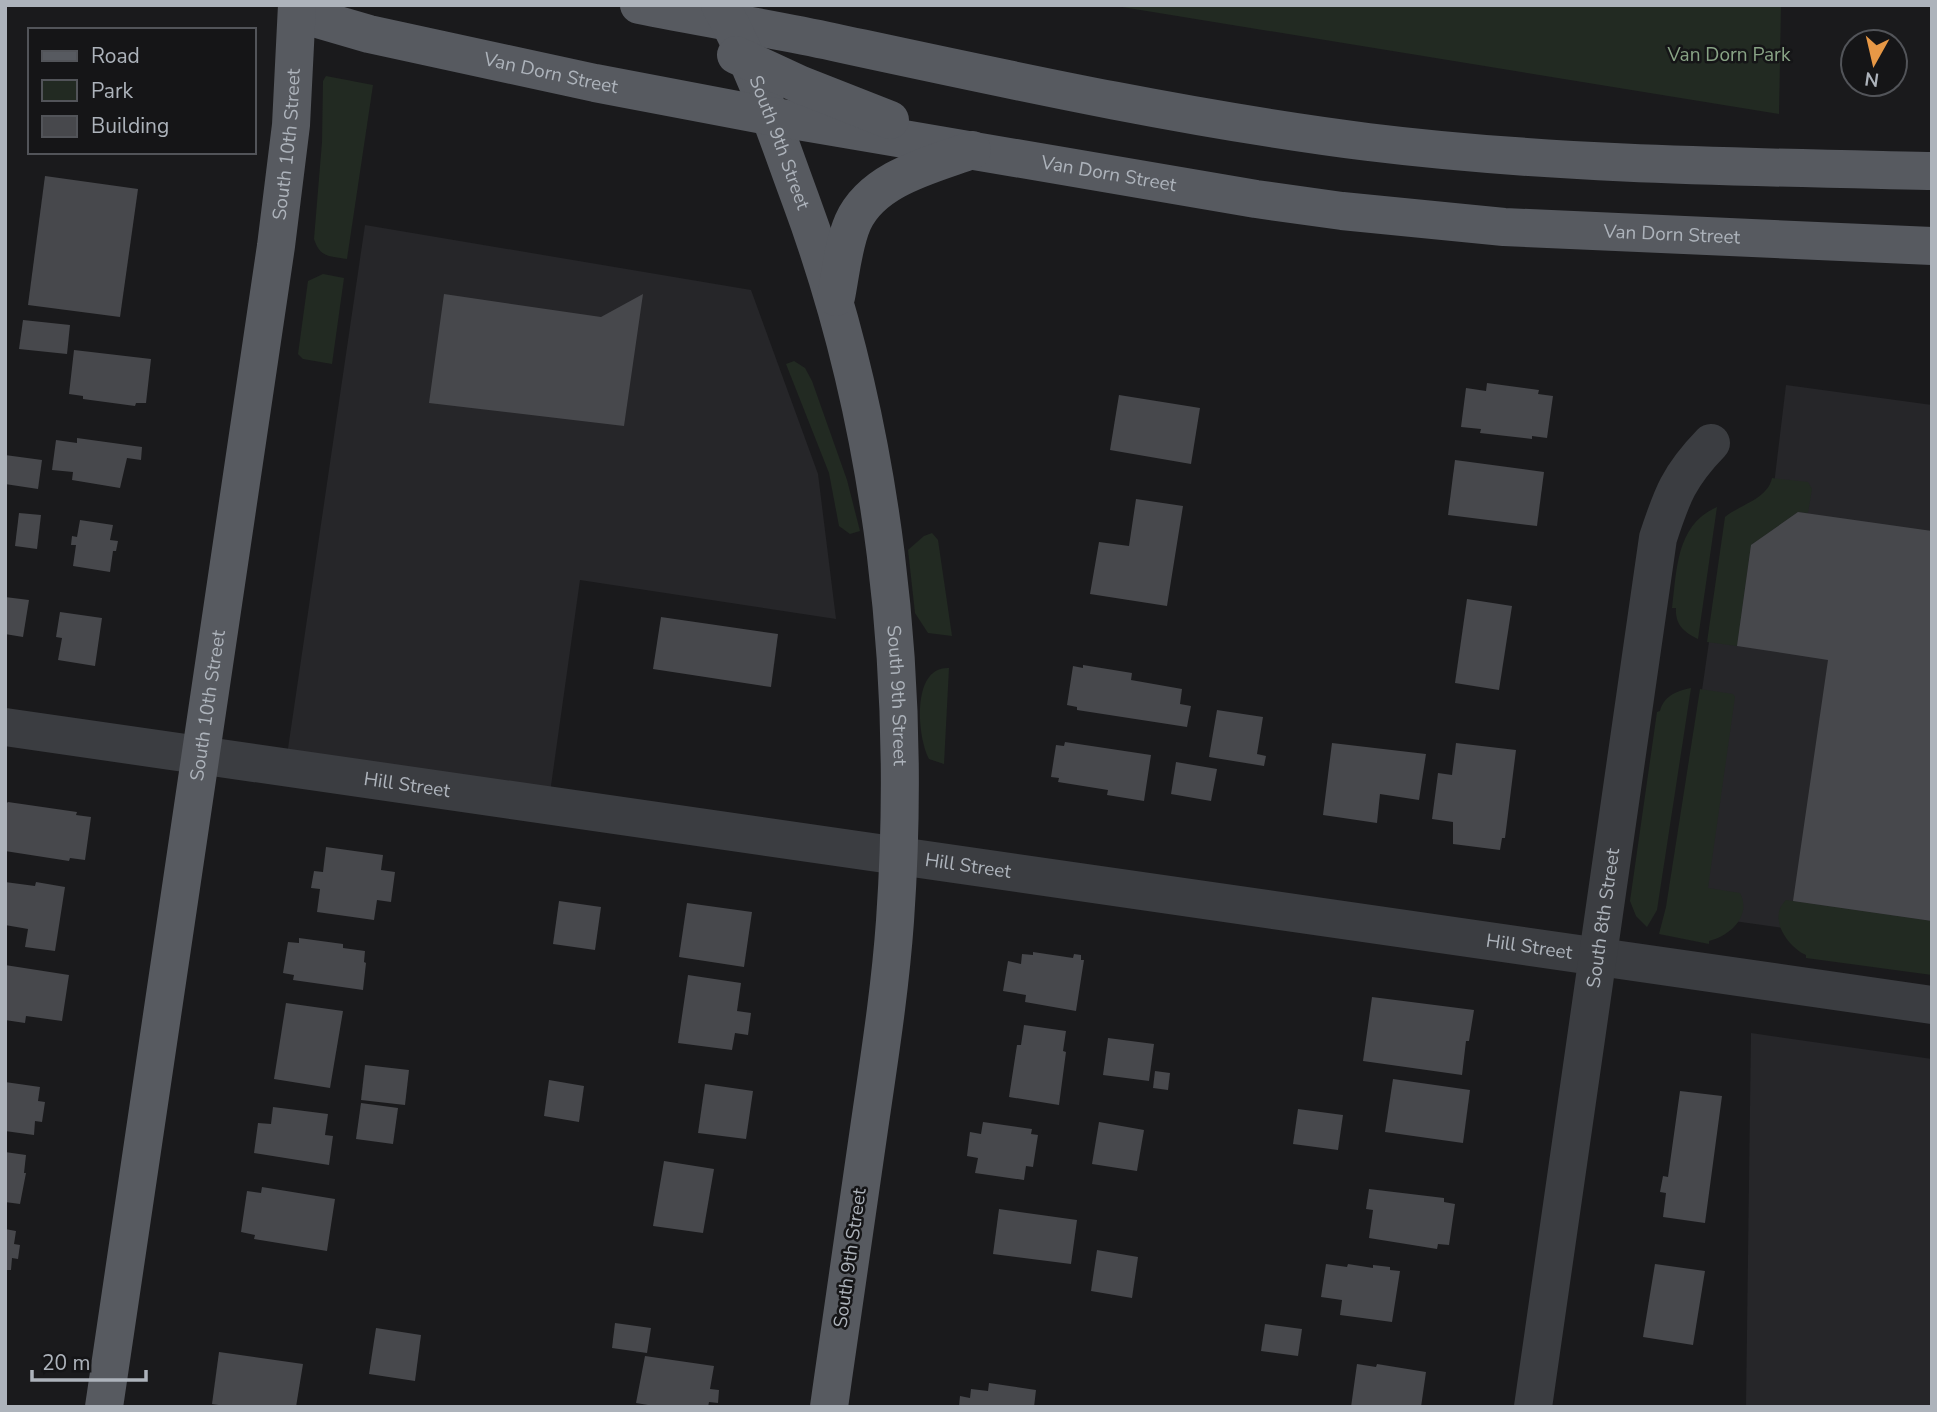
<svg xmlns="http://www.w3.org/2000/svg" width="1937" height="1412" font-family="'Nunito Sans',sans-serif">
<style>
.built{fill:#262629}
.green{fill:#222a22}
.building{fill:#47484c}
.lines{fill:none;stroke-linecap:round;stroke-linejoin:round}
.minor{stroke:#3b3d41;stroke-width:38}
.primary{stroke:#575a60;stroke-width:38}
.labels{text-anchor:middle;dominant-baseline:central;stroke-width:5;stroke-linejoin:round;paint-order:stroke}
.park-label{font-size:19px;fill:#89a486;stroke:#151517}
.street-label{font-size:19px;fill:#adb3bb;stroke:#151517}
</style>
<rect width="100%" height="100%" fill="#1a1a1c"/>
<g class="built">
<path d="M 365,225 L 751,290 L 818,474 L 836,619 L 580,580 L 548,807 L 285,769 Z"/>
<path d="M 1786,385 L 1932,405 L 1932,949 L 1670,912 L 1726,524 L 1773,493 Z"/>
<path d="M 1751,1033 L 1932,1059 L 1932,1407 L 1746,1407 Z"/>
</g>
<g class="green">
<path d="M 1110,5 L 1781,5 L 1779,114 Z"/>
<path d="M 326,76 L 373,85 L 347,259 C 330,256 320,258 314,239 L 322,142 L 323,81 Z"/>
<path d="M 323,274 L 344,278 L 332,364 L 303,359 L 298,354 L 308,281 Z"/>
<path d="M 794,361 L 805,368 L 812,381 L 847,480 L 860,531 L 850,534 L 839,526 L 829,473 L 786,364 Z"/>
<path d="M 1772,478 L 1808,482 L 1812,489 L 1808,513 L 1798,512 L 1751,545 L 1737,646 L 1707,642 L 1725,517 C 1739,505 1768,499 1772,478 Z"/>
<path d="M 1717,507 L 1698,639 C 1684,632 1675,625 1676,608 L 1672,608 C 1677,569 1676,525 1717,507 Z"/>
<path d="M 932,533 L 938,540 L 952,636 L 928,633 L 915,613 L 908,550 L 924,536 Z"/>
<path d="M 949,668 L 944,764 L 929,759 C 917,737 911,666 949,668 Z"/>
<path d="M 1691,688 L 1657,910 L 1647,927 L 1636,916 L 1630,901 L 1657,712 L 1660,711 C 1664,696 1676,691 1691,688 Z"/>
<path d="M 1700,689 L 1733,694 L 1735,697 L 1708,888 L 1740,893 C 1752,916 1730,936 1709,941 L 1709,944 L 1659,934 L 1666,907 Z"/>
<path d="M 1786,900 L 1932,921 L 1932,975 L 1806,958 L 1806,955 C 1788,947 1767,918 1786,900 Z"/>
</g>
<g class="building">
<path d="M 45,176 L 138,189 L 120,317 L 28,305 Z"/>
<path d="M 444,294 L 601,317 L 643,294 L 624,426 L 429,403 Z"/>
<path d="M 23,320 L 70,325 L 67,354 L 19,349 Z"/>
<path d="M 74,350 L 151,359 L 146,403 L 136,403 L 135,406 L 83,399 L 83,396 L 69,394 Z"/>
<path d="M 1487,383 L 1539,390 L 1538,394 L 1553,396 L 1547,438 L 1532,436 L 1532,439 L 1480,433 L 1481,429 L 1461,427 L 1466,388 L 1486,391 Z"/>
<path d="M 1119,395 L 1200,408 L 1191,464 L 1110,450 Z"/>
<path d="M 77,438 L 142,447 L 141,460 L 127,458 L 120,488 L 72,480 L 73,472 L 52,470 L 56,440 L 77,443 Z"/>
<path d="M 5,455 L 42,460 L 38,489 L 5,484 Z"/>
<path d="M 1455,460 L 1544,472 L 1537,526 L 1448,515 Z"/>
<path d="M 1136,499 L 1183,506 L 1167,606 L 1090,594 L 1099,542 L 1129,546 Z"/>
<path d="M 1798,512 L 1932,531 L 1932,921 L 1793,901 L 1828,660 L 1737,646 L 1751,545 Z"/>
<path d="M 19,513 L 41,515 L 37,549 L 15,546 Z"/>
<path d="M 80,520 L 113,525 L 110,540 L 118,541 L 116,551 L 113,551 L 110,572 L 73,566 L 76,545 L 71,545 L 72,536 L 77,537 Z"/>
<path d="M 5,597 L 29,600 L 23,637 L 5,634 Z"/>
<path d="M 1467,599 L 1512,606 L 1499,690 L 1455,683 Z"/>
<path d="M 60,612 L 102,618 L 95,666 L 58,660 L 62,638 L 56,637 Z"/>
<path d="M 661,617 L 778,634 L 771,687 L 653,669 Z"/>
<path d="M 1083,665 L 1132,673 L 1131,680 L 1182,689 L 1180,704 L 1191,706 L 1187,727 L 1077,710 L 1077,707 L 1067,705 L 1073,666 L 1083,668 Z"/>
<path d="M 1217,710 L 1263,717 L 1257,754 L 1266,756 L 1264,766 L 1209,757 Z"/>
<path d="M 1065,742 L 1151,755 L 1144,801 L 1107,795 L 1108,790 L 1058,782 L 1059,778 L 1051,777 L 1056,745 L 1064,746 Z"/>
<path d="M 1332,743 L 1426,754 L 1419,800 L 1380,794 L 1377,823 L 1323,815 Z"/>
<path d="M 1456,743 L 1516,750 L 1505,838 L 1502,838 L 1500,850 L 1453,844 L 1453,822 L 1432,819 L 1438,773 L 1452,775 Z"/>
<path d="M 1176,762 L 1217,769 L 1211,801 L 1171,794 Z"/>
<path d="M 8,802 L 77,812 L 76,815 L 91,817 L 85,860 L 70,858 L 69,861 L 5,851 L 5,805 Z"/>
<path d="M 326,847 L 383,855 L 381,870 L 395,872 L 391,902 L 377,900 L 374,920 L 317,912 L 320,889 L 311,888 L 314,871 L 323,872 Z"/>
<path d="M 5,882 L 35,886 L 36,882 L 65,887 L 55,951 L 25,947 L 28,929 L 5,925 Z"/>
<path d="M 559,901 L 601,907 L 595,950 L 553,944 Z"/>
<path d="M 687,903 L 752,912 L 744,967 L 679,957 Z"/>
<path d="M 299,938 L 343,944 L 343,948 L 365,951 L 364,962 L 366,963 L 363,990 L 293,980 L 294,975 L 283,973 L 288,942 L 299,943 Z"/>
<path d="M 1033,952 L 1073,958 L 1074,954 L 1081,955 L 1081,960 L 1084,960 L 1076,1011 L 1025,1002 L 1026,995 L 1003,991 L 1008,961 L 1021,964 L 1022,954 L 1033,955 Z"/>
<path d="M 5,965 L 69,975 L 62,1021 L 26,1016 L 25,1023 L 5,1020 Z"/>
<path d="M 688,975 L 741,983 L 737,1011 L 751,1013 L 748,1035 L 735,1033 L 732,1050 L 678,1043 Z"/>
<path d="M 1372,997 L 1474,1010 L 1469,1041 L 1466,1041 L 1462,1075 L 1363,1061 Z"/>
<path d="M 286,1003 L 343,1011 L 330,1088 L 274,1079 Z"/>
<path d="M 1024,1025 L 1066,1031 L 1063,1051 L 1066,1052 L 1059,1105 L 1009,1097 L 1017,1045 L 1021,1045 Z"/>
<path d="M 1108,1038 L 1154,1044 L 1149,1081 L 1103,1075 Z"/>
<path d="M 365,1065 L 409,1070 L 405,1105 L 361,1100 Z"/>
<path d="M 1155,1071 L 1170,1073 L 1168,1090 L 1153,1088 Z"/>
<path d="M 1393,1079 L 1470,1090 L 1463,1143 L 1385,1132 Z"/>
<path d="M 549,1080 L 584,1086 L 579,1122 L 544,1116 Z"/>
<path d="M 5,1082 L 40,1087 L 38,1101 L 45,1102 L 42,1122 L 35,1121 L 34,1135 L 5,1131 Z"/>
<path d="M 705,1084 L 753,1091 L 746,1139 L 698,1133 Z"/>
<path d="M 1680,1091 L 1722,1096 L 1705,1223 L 1663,1217 L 1666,1193 L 1660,1192 L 1663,1176 L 1668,1177 Z"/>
<path d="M 361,1103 L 398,1108 L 393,1144 L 356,1139 Z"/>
<path d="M 273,1107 L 328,1114 L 325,1135 L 333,1136 L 329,1165 L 254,1153 L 258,1123 L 271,1124 Z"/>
<path d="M 1298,1109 L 1343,1115 L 1338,1150 L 1293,1144 Z"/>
<path d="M 983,1122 L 1032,1129 L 1031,1134 L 1038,1135 L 1033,1167 L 1026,1166 L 1024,1180 L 975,1173 L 978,1158 L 967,1156 L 970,1132 L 981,1134 Z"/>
<path d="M 1099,1122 L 1144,1130 L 1137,1171 L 1092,1164 Z"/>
<path d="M 5,1152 L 26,1155 L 24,1173 L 26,1173 L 20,1204 L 5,1202 Z"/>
<path d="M 664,1161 L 714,1169 L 703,1233 L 653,1226 Z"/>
<path d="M 262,1187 L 335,1199 L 327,1251 L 254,1239 L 255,1235 L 241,1232 L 247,1191 L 261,1193 Z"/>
<path d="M 1369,1189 L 1444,1198 L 1444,1202 L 1455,1204 L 1449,1245 L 1438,1244 L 1437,1249 L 1369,1238 L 1373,1210 L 1366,1209 Z"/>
<path d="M 999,1209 L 1077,1220 L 1071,1264 L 993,1254 Z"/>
<path d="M 5,1229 L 16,1231 L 14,1244 L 20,1245 L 18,1259 L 12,1258 L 11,1270 L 5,1270 Z"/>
<path d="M 1097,1250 L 1138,1257 L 1132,1298 L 1091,1291 Z"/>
<path d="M 1326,1264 L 1347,1267 L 1348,1264 L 1373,1268 L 1373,1265 L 1390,1267 L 1390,1270 L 1400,1271 L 1392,1322 L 1340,1315 L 1342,1300 L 1321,1297 Z"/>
<path d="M 1655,1264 L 1705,1271 L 1693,1345 L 1643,1337 Z"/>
<path d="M 615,1323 L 651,1328 L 647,1353 L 612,1348 Z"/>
<path d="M 1265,1324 L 1302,1329 L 1298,1356 L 1261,1351 Z"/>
<path d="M 376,1328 L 421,1335 L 415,1381 L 369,1374 Z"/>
<path d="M 219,1352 L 303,1364 L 296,1407 L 232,1407 L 212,1404 Z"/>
<path d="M 645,1356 L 714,1366 L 710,1389 L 719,1390 L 718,1403 L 709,1402 L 708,1407 L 660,1407 L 636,1403 Z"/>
<path d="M 1357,1364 L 1376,1367 L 1377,1364 L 1426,1372 L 1421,1407 L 1351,1407 Z"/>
<path d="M 989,1383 L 1036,1390 L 1034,1407 L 959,1407 L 960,1396 L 970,1398 L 971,1389 L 988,1391 Z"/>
</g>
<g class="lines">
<g class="minor">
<path id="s1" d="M 5,727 L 1932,1005"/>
<path id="s2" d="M 1533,1407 L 1658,538 C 1672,495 1679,476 1711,443"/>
</g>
<g class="primary">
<path d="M 639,5 C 703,18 768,28 833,42 C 1010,80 1187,119 1368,142 C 1554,165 1744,167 1932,171"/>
<path id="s3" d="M 720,5 C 754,65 776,133 800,198 C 885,427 912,678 895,921 C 890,991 879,1060 869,1129 C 856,1221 842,1314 829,1407"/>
<path id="s4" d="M 297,13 L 369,34 L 595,83 L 769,116 L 1256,199 L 1342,211 L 1504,227 L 1932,246"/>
<path d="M 736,55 L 801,85 L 890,120"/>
<path d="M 836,297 C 841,272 843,245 853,222 C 873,178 931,165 972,150"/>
<path id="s5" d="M 104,1407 L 276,246 L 291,125 L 297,5"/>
</g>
</g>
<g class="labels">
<g class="park-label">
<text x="1729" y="55">Van Dorn Park</text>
</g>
<g class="street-label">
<text stroke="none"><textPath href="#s4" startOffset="261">Van Dorn Street</textPath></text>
<text stroke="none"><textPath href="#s3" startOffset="150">South 9th Street</textPath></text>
<text stroke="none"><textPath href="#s5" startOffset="1276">South 10th Street</textPath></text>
<text stroke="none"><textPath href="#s4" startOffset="828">Van Dorn Street</textPath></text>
<text stroke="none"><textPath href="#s4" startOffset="1395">Van Dorn Street</textPath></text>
<text stroke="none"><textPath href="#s3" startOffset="718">South 9th Street</textPath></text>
<text stroke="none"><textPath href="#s5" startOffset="709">South 10th Street</textPath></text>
<text stroke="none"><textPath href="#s1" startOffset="406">Hill Street</textPath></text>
<text stroke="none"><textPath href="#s1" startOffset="973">Hill Street</textPath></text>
<text stroke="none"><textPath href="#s2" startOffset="494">South 8th Street</textPath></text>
<text stroke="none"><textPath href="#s1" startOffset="1540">Hill Street</textPath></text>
<text transform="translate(850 1258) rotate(-82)">South 9th Street</text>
</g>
</g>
<rect width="1937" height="1412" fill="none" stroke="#adb3bb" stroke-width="14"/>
<rect x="28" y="28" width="228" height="126" fill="#151517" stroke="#525459" stroke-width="2"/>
<rect x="42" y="51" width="35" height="10" fill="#575a60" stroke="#525459" stroke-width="2"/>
<text x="91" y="63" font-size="21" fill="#adb3bb">Road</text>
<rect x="42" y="80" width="35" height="21" fill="#222a22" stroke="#525459" stroke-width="2"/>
<text x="91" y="98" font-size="21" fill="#adb3bb">Park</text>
<rect x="42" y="116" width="35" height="21" fill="#47484c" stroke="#525459" stroke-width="2"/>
<text x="91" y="133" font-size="21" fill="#adb3bb">Building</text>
<g transform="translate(1874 63) rotate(188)"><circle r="33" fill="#151517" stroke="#525459" stroke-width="2"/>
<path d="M0-5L12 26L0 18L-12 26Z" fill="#e79846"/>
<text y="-10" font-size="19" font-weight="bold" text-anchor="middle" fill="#adb3bb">N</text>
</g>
<path d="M32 1370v10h114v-10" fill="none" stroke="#adb3bb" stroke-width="3.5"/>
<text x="42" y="1370" font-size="21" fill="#adb3bb" stroke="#151517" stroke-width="5" paint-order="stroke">20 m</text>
</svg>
